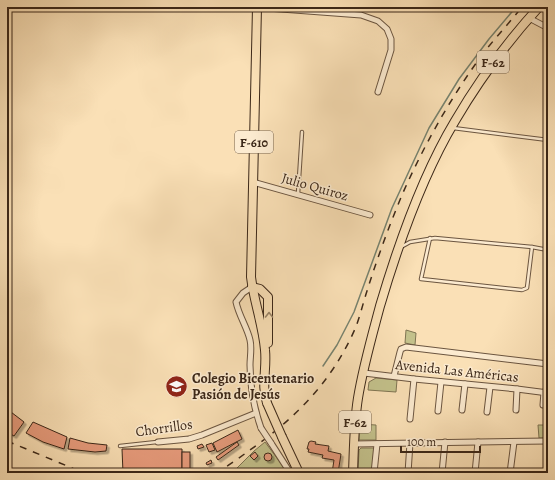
<svg xmlns="http://www.w3.org/2000/svg" width="555" height="480" font-family="Alegreya,serif">
<style>
.green{fill:#c3c18b;stroke:#7f7452}
.lines{fill:none;stroke-linecap:round;stroke-linejoin:round}
.stream{stroke:#77826e;stroke-width:1.5}
.building{fill:#e79b7b;stroke:#3b2718;filter:url(#shadow)}
.lane-casing{stroke:#6b5540;stroke-width:4.5}
.street-casing{stroke:#6b5540;stroke-width:7}
.primary-casing{stroke:#3b2718;stroke-width:10}
.lane{stroke:#fcebd0;stroke-width:2.5}
.street{stroke:#fcebd0;stroke-width:5}
.primary{stroke:#fae0b6;stroke-width:8}
.rail{stroke:#3b2718;stroke-width:1.5;stroke-dasharray:7 7;stroke-linecap:butt}
.street-bridge-casing{stroke:#6b5540;stroke-width:7;stroke-linecap:butt}
.primary-bridge-casing{stroke:#3b2718;stroke-width:10;stroke-linecap:butt}
.street-bridge{stroke:#fcebd0;stroke-width:5}
.primary-bridge{stroke:#fae0b6;stroke-width:8}
.oneway{stroke:#9a8467}
.labels{text-anchor:middle;dominant-baseline:central;stroke-width:3;stroke-linejoin:round;paint-order:stroke}
.shield{fill:#fcebd0;stroke:#75624f;stroke-width:1}
.shield-label{font-size:13px;font-weight:bold;fill:#3b2718}
.street-label{font-size:14px;fill:#3b2718;stroke:#fcebd0}
.poi-label{font-size:14px;font-weight:bold;fill:#3b2718;stroke:#fcebd0;text-anchor:start}
</style>
<defs>
<filter id="shadow"><feDropShadow dx="2.5" dy="2.5" stdDeviation="0" flood-color="#0004"/></filter>
</defs>
<rect width="100%" height="100%" fill="#fae0b6"/>
<filter id="stains"><feTurbulence type="fractalNoise" baseFrequency=".005" numOctaves="4"/><feColorMatrix values="0 0 0 0 .2 0 0 0 0 .09 0 0 0 0 .02 0 0 0 .5 -.17"/></filter>
<radialGradient id="worn" r=".72"><stop offset=".6" stop-color="#630" stop-opacity="0"/><stop offset="1" stop-color="#630" stop-opacity=".3"/></radialGradient>
<g class="green">
<path d="M 406,330 L 416,333 L 415,345 L 405,343 Z"/>
<path d="M 376,378 L 397,380 L 396,392 L 368,390 L 369,382 Z"/>
<path d="M 359,424 L 376,425 L 376,440 L 359,440 Z"/>
<path d="M 538,425 L 548,425 L 548,438 L 539,438 Z"/>
<path d="M 265,442 L 288,473 L 232,473 L 254,451 Z"/>
<path d="M 361,448 L 374,448 L 372,473 L 358,473 L 359,450 Z"/>
</g>
<g class="lines">
<path class="stream" d="M 323,366 L 337,345 L 354,312 L 392,208 L 429,128 L 459,79 L 489,39 L 516,7"/>
</g>
<g class="building">
<path d="M 7,409 L 24,422 L 14,436 L 7,432 Z"/>
<path d="M 33,422 L 67,437 L 64,449 L 43,442 L 26,433 Z"/>
<path d="M 238,430 L 242,439 L 217,452 L 213,443 Z"/>
<path d="M 70,438 L 88,443 L 107,445 L 106,451 L 95,452 L 68,449 Z"/>
<path d="M 311,441 L 316,442 L 315,444 L 329,446 L 328,451 L 341,454 L 338,473 L 332,473 L 334,460 L 322,458 L 323,455 L 308,452 L 309,449 L 307,449 L 309,442 Z"/>
<path d="M 237,442 L 239,445 L 218,460 L 216,457 Z"/>
<path d="M 212,443 L 215,450 L 209,452 L 206,445 Z"/>
<path d="M 202,444 L 204,447 L 198,449 L 197,446 Z"/>
<path d="M 122,449 L 182,449 L 182,472 L 123,473 Z"/>
<rect x="182" y="452" width="8" height="20"/>
<path d="M 255,452 L 258,456 L 254,460 L 250,456 Z"/>
<circle cx="268" cy="457" r="4"/>
<path d="M 211,460 L 212,463 L 207,465 L 206,463 Z"/>
<path d="M 314,469 L 321,470 L 321,473 L 313,472 Z"/>
</g>
<g class="lines">
<defs>
<g id="lane">
<path d="M 453,128 L 548,140"/>
<path d="M 298,194 L 302,132"/>
<path d="M 430,238 L 421,279 L 522,290 L 527,288 L 532,247"/>
<path d="M 401,247 L 410,242 L 435,238 L 532,247 L 548,250"/>
<path d="M 120,446 L 157,442"/>
<path d="M 7,473 L 9,473"/>
</g>
<g id="street">
<path d="M 254,7 L 361,15 L 378,21 L 387,29 L 391,39 L 391,50 L 378,92"/>
<path d="M 529,18 L 548,28"/>
<path d="M 253,182 L 370,215"/>
<path d="M 252,287 L 243,293 L 236,302 C 239,316 247,327 250,340 C 252,348 250,357 250,365 C 250,386 254,408 261,428"/>
<path d="M 364,373 L 414,379 L 517,389 L 548,393"/>
<path d="M 394,376 L 400,352 L 401,349 L 406,347 L 548,364"/>
<path d="M 543,405 L 544,392"/>
<path d="M 462,410 L 465,384"/>
<path d="M 516,410 L 517,389"/>
<path d="M 438,411 L 441,382"/>
<path d="M 487,412 L 490,387"/>
<path d="M 410,419 L 414,379"/>
<path d="M 158,442 L 189,439 L 202,435 L 256,413"/>
<path d="M 271,443 L 289,471"/>
<path d="M 354,444 L 548,441"/>
<path d="M 374,473 L 377,444"/>
<path d="M 408,473 L 410,443"/>
<path d="M 442,473 L 445,442"/>
<path d="M 475,473 L 478,442"/>
<path d="M 510,473 L 514,442"/>
</g>
<g id="primary">
<path d="M 257,7 L 251,277 C 254,302 263,325 265,350 C 267,369 261,385 267,403"/>
<path d="M 252,287 L 260,289 L 268,297 L 268,343"/>
<path d="M 282,437 L 299,473"/>
<path d="M 353,473 C 354,448 354,423 358,398 C 363,367 372,336 380,306 C 398,245 422,176 455,121 C 479,80 507,42 539,7"/>
</g>
</defs>
<use href="#lane" class="lane-casing"/>
<use href="#street" class="street-casing"/>
<use href="#primary" class="primary-casing"/>
<use href="#lane" class="lane"/>
<use href="#street" class="street"/>
<use href="#primary" class="primary"/>
<g class="rail">
<path d="M 7,441 L 84,473"/>
<path d="M 215,473 C 227,467 239,458 250,450 C 297,417 332,381 355,329 C 360,317 363,303 367,291 C 377,259 389,226 402,195 C 424,145 452,95 485,51 C 497,36 510,22 522,7"/>
</g>
<defs>
<path id="street-bridge" d="M 261,428 L 271,443"/>
<path id="primary-bridge" d="M 267,403 L 282,437"/>
</defs>
<use href="#street-bridge" class="street-bridge-casing"/>
<use href="#primary-bridge" class="primary-bridge-casing"/>
<use href="#street-bridge" class="street-bridge"/>
<use href="#primary-bridge" class="primary-bridge"/>
</g>
<defs><path id="oneway-chevron" d="M-2-3.5L2.5 0L-2 3.5" fill="none" stroke-width="1.6" stroke-linecap="round" stroke-linejoin="round"/></defs>
<use class="oneway" href="#oneway-chevron" transform="translate(269 315) rotate(-90)"/>
<defs>
<symbol id="school-disc" viewBox="-11 -11 22 22"><circle r="9.5" fill="#8f2418" stroke="#fcebd0"/><path d="M0-5L7-2L0 1L-7-2ZM-4 1L0 2.5L4 1V4Q0 6-4 4Z" fill="#fff"/></symbol>
</defs>
<g fill-rule="evenodd">
<use href="#school-disc" x="164" y="374" width="25" height="25"/>
</g>
<g class="labels">
<g class="shield">
<rect x="477" y="51" width="32" height="22" rx="3"/>
<rect x="235" y="131" width="38" height="22" rx="3"/>
<rect x="339" y="411" width="32" height="22" rx="3"/>
</g>
<g class="shield-label">
<text x="493" y="62">F-62</text>
<text x="254" y="142">F-610</text>
<text x="355" y="422">F-62</text>
</g>
<g class="street-label">
<text transform="translate(315 187) rotate(16)">Julio Quiroz</text>
<text transform="translate(457 371) rotate(6)">Avenida Las Américas</text>
<text transform="translate(164 428) rotate(-8)">Chorrillos</text>
</g>
<g class="poi-label">
<text x="192" y="378">Colegio Bicentenario<tspan x="192" dy="16">Pasión de Jesús</tspan></text>
</g>
</g>
<rect width="555" height="480" fill="none" stroke="#fae0b6" stroke-width="24"/>
<rect x="8" y="8" width="539" height="464" fill="none" stroke="#3b2718" stroke-width="2"/>
<rect x="12" y="12" width="531" height="456" fill="none" stroke="#3b2718"/>
<path d="M401 446v6h79v-6" fill="none" stroke="#3b2718" stroke-width="2"/>
<text x="407" y="446" font-size="12" fill="#3b2718" stroke="#fcebd0" stroke-width="3" paint-order="stroke">100 m</text>
<rect width="100%" height="100%" filter="url(#stains)"/>
<rect width="100%" height="100%" fill="url(#worn)"/>
</svg>
